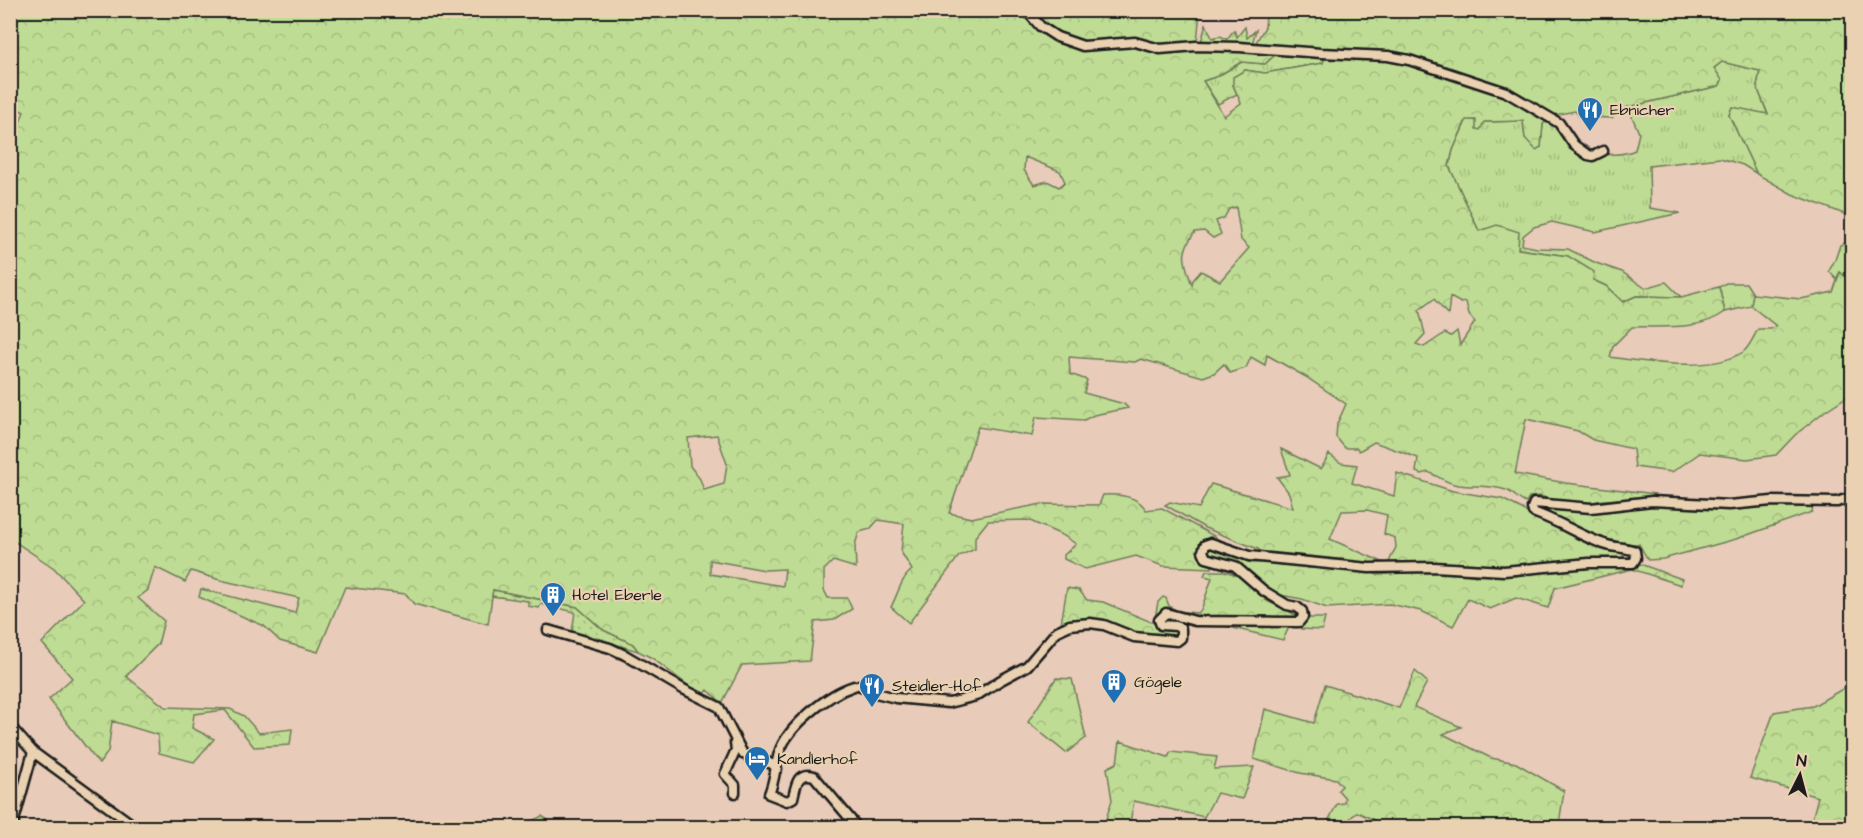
<svg xmlns="http://www.w3.org/2000/svg" width="1863" height="838" font-family="'Architects Daughter',sans-serif">
<style>
.grass{fill:url(#grass-tufts);stroke:#6e7c58;stroke-width:1.5}
.forest{fill:url(#forest-crowns);stroke:#6e7c58;stroke-width:1.5;fill-rule:evenodd}
.garden{fill:url(#garden-dots);stroke:#6e7c58;stroke-width:1.5}
.lines{fill:none;stroke-linecap:round;stroke-linejoin:round}
.street-casing{stroke:#1c1c1c;stroke-width:13}
.street{stroke:#e9d1b1;stroke-width:8}
.labels{text-anchor:middle;dominant-baseline:central;stroke-width:4.5;stroke-linejoin:round;paint-order:stroke}
.poi-label{font-size:16px;fill:#1c1c1c;stroke:#e9d1b1;text-anchor:start}
</style>
<defs>
<pattern id="grass-tufts" width="24" height="20" patternUnits="userSpaceOnUse" patternTransform="scale(1.5)"><rect width="24" height="20" fill="#bfdc94"/><path d="M3 7l-1-3M5 7V3M7 7l1-3M15 17l-1-3M17 17v-4M19 17l1-3" fill="none" stroke="#a4bc7f"/></pattern>
<pattern id="forest-crowns" width="20" height="18" patternUnits="userSpaceOnUse" patternTransform="scale(1.5)"><rect width="20" height="18" fill="#bfdc94"/><path d="M2 6a3 3 0 1 1 6 0M12 15a3 3 0 1 1 6 0" fill="none" stroke="#a4bc7f"/></pattern>
<pattern id="garden-dots" width="8" height="8" patternUnits="userSpaceOnUse" patternTransform="scale(1.5)"><rect width="8" height="8" fill="#bfdc94"/><path d="M2 2h.1M6 6h.1" fill="none" stroke="#a4bc7f" stroke-width="1.8" stroke-linecap="round"/></pattern>
</defs>
<rect width="100%" height="100%" fill="#e8cbb9"/>
<filter id="ink" filterUnits="userSpaceOnUse"><feTurbulence type="fractalNoise" baseFrequency=".0167" numOctaves="2"/><feDisplacementMap in="SourceGraphic" scale="12" xChannelSelector="R" yChannelSelector="G"/><feConvolveMatrix kernelMatrix="1 2 1 2 8 2 1 2 1" color-interpolation-filters="sRGB"/></filter>
<g filter="url(#ink)">
<g class="grass">
<path d="M 1277,53 L 1325,57 L 1323,63 L 1265,73 L 1245,70 L 1233,85 L 1237,94 L 1218,104 L 1203,81 L 1218,76 L 1242,62 L 1265,64 Z"/>
<path d="M 1722,62 L 1760,71 L 1757,87 L 1768,115 L 1732,107 L 1729,115 L 1757,174 L 1743,165 L 1720,158 L 1649,166 L 1650,208 L 1680,213 L 1595,232 L 1552,222 L 1534,227 L 1523,236 L 1522,245 L 1537,248 L 1568,249 L 1596,263 L 1622,272 L 1645,288 L 1666,282 L 1681,297 L 1636,296 L 1623,302 L 1606,286 L 1593,280 L 1568,256 L 1518,249 L 1479,231 L 1449,166 L 1453,150 L 1467,119 L 1484,122 L 1523,121 L 1525,138 L 1541,147 L 1543,124 L 1549,120 L 1558,125 L 1569,143 L 1597,157 C 1612,152 1620,157 1635,150 L 1639,133 L 1628,107 L 1719,86 L 1714,68 Z"/>
<path d="M 1852,240 L 1852,283 L 1840,272 L 1836,279 L 1829,271 L 1835,260 L 1840,245 Z"/>
<path d="M 1726,283 L 1746,283 L 1753,294 L 1751,306 L 1725,312 L 1719,287 Z"/>
</g>
<g class="forest">
<path d="M 11,10 L 1022,11 L 1082,49 L 1120,45 L 1277,53 L 1265,64 L 1241,62 L 1218,76 L 1203,81 L 1224,116 L 1241,103 L 1233,85 L 1233,77 L 1245,70 L 1265,73 L 1323,63 L 1325,57 L 1388,59 L 1410,64 L 1504,94 L 1549,120 L 1543,124 L 1541,147 L 1536,150 L 1525,138 L 1523,121 L 1484,122 L 1480,130 L 1476,129 L 1476,120 L 1466,120 L 1453,150 L 1449,166 L 1479,231 L 1497,225 L 1519,232 L 1518,249 L 1568,256 L 1594,272 L 1593,280 L 1606,286 L 1623,302 L 1636,296 L 1681,297 L 1719,287 L 1725,312 C 1700,331 1662,326 1632,327 L 1613,346 L 1610,357 C 1646,362 1712,373 1743,352 C 1749,348 1754,336 1758,329 L 1771,329 L 1776,326 L 1751,306 L 1753,294 L 1801,299 L 1833,292 L 1840,272 L 1852,283 L 1852,393 L 1825,411 L 1795,435 L 1776,455 L 1747,459 L 1700,453 L 1672,472 L 1635,467 L 1633,449 L 1593,440 L 1578,431 L 1526,419 L 1515,474 L 1566,483 L 1655,494 L 1655,497 L 1604,500 L 1583,504 L 1553,501 L 1541,496 L 1529,497 L 1526,503 C 1518,500 1514,493 1506,490 C 1490,485 1475,487 1458,485 C 1446,483 1438,476 1428,472 L 1422,474 L 1416,472 L 1418,458 L 1374,442 L 1359,451 L 1357,448 L 1345,448 L 1336,437 L 1337,424 L 1346,404 L 1306,377 L 1267,355 L 1265,365 L 1251,357 L 1246,368 L 1230,373 L 1224,364 L 1214,373 L 1203,377 L 1141,359 L 1135,362 L 1069,357 L 1070,374 L 1087,380 L 1084,393 L 1124,404 L 1128,408 L 1094,415 L 1084,420 L 1036,417 L 1032,436 L 978,427 L 949,513 L 971,518 L 1042,504 L 1099,505 L 1103,495 C 1119,494 1138,496 1146,510 L 1162,508 L 1216,537 L 1215,539 L 1209,537 C 1200,543 1199,550 1202,559 L 1212,565 L 1212,568 L 1163,566 L 1136,556 L 1085,569 L 1064,559 L 1064,555 L 1076,544 L 1064,536 L 1028,520 L 988,521 L 975,537 L 975,549 L 959,556 L 909,623 L 891,607 C 898,594 901,578 912,570 L 901,552 L 904,524 L 878,520 L 870,529 L 859,532 L 855,545 L 856,568 L 833,561 L 824,570 L 824,590 L 828,598 L 847,598 L 852,609 L 834,620 L 815,622 L 810,661 L 742,665 L 722,703 L 708,690 L 702,696 L 652,658 L 638,651 L 633,644 L 603,630 L 577,607 L 493,590 L 488,624 L 414,604 L 406,594 L 345,587 L 318,652 L 280,641 L 264,626 L 199,597 L 201,589 L 295,613 L 299,598 L 220,580 L 191,571 L 185,582 L 155,567 L 148,590 L 138,598 L 164,621 L 158,644 L 126,676 L 165,707 L 230,709 L 244,716 L 259,733 L 292,729 L 290,745 L 254,747 L 225,710 L 194,714 L 192,728 L 214,739 L 194,762 L 159,753 L 158,735 L 112,721 L 108,752 L 99,764 L 49,699 L 72,678 L 42,643 L 84,600 L 54,568 L 11,539 L 10,130 L 16,132 L 24,112 L 11,106 L 10,67 L 12,64 L 10,59 ZM 1025,157 L 1060,171 L 1065,182 L 1059,187 L 1047,181 L 1034,185 L 1024,170 ZM 1236,207 L 1241,240 L 1249,248 L 1220,281 L 1201,271 L 1193,280 L 1192,285 C 1184,261 1179,253 1195,232 L 1204,231 L 1213,238 L 1221,234 L 1216,221 L 1224,218 L 1229,209 ZM 1450,297 L 1461,303 L 1466,302 L 1469,315 L 1475,322 L 1460,345 L 1457,331 L 1451,336 L 1445,333 L 1424,347 L 1416,344 L 1425,334 L 1419,310 L 1434,299 L 1448,315 ZM 717,435 L 727,464 L 724,484 L 704,490 L 700,479 L 690,466 L 688,438 ZM 710,560 L 765,570 L 785,569 L 783,586 L 710,574 Z"/>
<path d="M 1030,11 L 1200,11 L 1197,42 C 1161,46 1090,51 1058,35 C 1047,29 1039,19 1030,11 Z"/>
<path d="M 1264,11 L 1852,11 L 1852,217 L 1792,194 L 1757,174 L 1729,115 L 1732,107 L 1768,114 L 1757,87 L 1760,71 L 1722,62 L 1714,68 L 1722,80 L 1719,86 L 1628,107 L 1619,111 L 1612,118 L 1580,117 L 1575,111 L 1555,115 L 1413,57 L 1255,44 L 1265,27 L 1266,15 Z"/>
<path d="M 1206,24 L 1212,38 L 1220,36 L 1227,39 L 1234,30 L 1237,37 L 1245,27 L 1247,38 L 1256,30 L 1252,44 L 1201,42 Z"/>
<path d="M 1281,449 L 1321,469 L 1329,454 L 1341,463 L 1357,465 L 1352,483 L 1394,496 L 1397,473 L 1453,491 L 1502,499 L 1522,509 L 1531,516 L 1540,518 L 1623,552 L 1623,560 L 1589,559 L 1510,568 L 1391,566 L 1389,562 L 1396,547 L 1395,538 L 1384,534 L 1387,515 L 1367,510 L 1342,511 L 1330,539 L 1387,564 L 1387,566 L 1264,554 L 1258,549 L 1205,528 L 1165,505 L 1170,502 L 1199,508 L 1211,484 L 1293,508 L 1289,493 L 1277,477 L 1290,475 Z"/>
<path d="M 1652,504 L 1772,504 L 1813,506 L 1812,512 L 1736,539 L 1663,559 L 1648,560 L 1639,544 L 1613,543 L 1550,516 L 1548,512 L 1553,510 L 1588,512 Z"/>
<path d="M 1215,547 L 1251,563 L 1276,562 L 1309,568 L 1331,567 L 1367,571 L 1378,575 L 1428,570 L 1451,571 L 1476,576 L 1497,574 L 1516,576 L 1591,565 L 1629,568 L 1635,566 L 1637,563 L 1682,579 L 1681,585 L 1632,569 L 1555,588 L 1548,608 L 1516,598 L 1490,609 L 1468,599 L 1453,626 L 1421,611 L 1390,604 L 1327,608 L 1302,599 L 1275,594 L 1261,585 L 1243,566 L 1236,562 L 1209,555 L 1207,550 L 1209,548 Z"/>
<path d="M 1206,571 L 1224,571 L 1238,575 L 1267,601 L 1296,615 L 1295,618 L 1222,616 L 1196,618 L 1162,609 L 1155,618 L 1158,602 L 1163,597 L 1166,598 L 1169,606 L 1177,611 L 1197,613 L 1201,610 L 1212,578 L 1204,576 Z"/>
<path d="M 1067,588 L 1079,590 L 1087,600 L 1103,602 L 1154,623 C 1160,630 1164,632 1174,630 L 1178,634 L 1176,638 L 1129,633 L 1131,630 L 1126,628 L 1125,631 C 1105,619 1084,618 1061,624 Z"/>
<path d="M 1308,618 L 1325,618 L 1322,630 L 1301,629 L 1300,625 Z"/>
<path d="M 1224,623 L 1283,624 L 1289,627 L 1283,640 L 1225,626 Z"/>
<path d="M 1852,650 L 1852,827 L 1810,827 L 1818,797 L 1750,778 L 1774,712 L 1813,706 L 1846,687 Z"/>
<path d="M 1415,671 L 1427,682 L 1414,707 L 1461,727 L 1443,734 L 1491,758 L 1516,763 L 1564,791 L 1559,824 L 1566,827 L 1389,827 L 1357,812 L 1341,827 L 1325,827 L 1337,804 L 1344,803 L 1345,798 L 1338,790 L 1342,786 L 1336,779 L 1300,773 L 1254,759 L 1265,709 L 1314,723 L 1325,685 L 1399,708 Z"/>
<path d="M 1056,678 L 1072,679 L 1086,738 L 1066,753 L 1028,722 Z"/>
<path d="M 1120,741 L 1168,757 L 1171,752 L 1217,757 L 1214,769 L 1254,767 L 1242,799 L 1217,793 L 1204,817 L 1134,801 L 1129,827 L 1108,827 L 1106,819 L 1112,800 L 1107,768 L 1117,763 Z"/>
<path d="M 542,816 L 548,820 L 542,827 L 519,827 Z"/>
</g>
<path class="garden" d="M 493,590 L 577,607 L 603,630 L 633,644 L 638,651 L 572,632 L 575,612 L 541,604 L 539,608 L 528,606 L 528,601 L 492,596 Z"/>
<g class="lines">
<defs>
<g id="street">
<path d="M 1026,10 L 1040,26 L 1057,37 L 1083,46 L 1135,42 L 1160,49 L 1196,46 L 1239,47 L 1321,53 L 1388,56 L 1409,60 L 1506,92 L 1559,123 L 1574,145 L 1588,155 L 1593,156 L 1603,151"/>
<path d="M 548,630 L 610,648 L 625,655 L 683,689 L 719,707 L 743,754 L 772,764 L 777,769"/>
<path d="M 859,685 L 876,693 L 896,698 L 949,703 L 976,696 L 1001,680 L 1027,666 L 1057,631 L 1070,625 L 1090,623 L 1104,625 L 1134,637 L 1177,641 L 1181,638 L 1181,629 L 1176,626 L 1161,625 L 1159,620 L 1166,613 L 1195,621 L 1299,622 L 1303,617 L 1302,611 L 1297,607 L 1287,605 L 1264,591 L 1235,566 L 1206,558 L 1203,551 L 1205,545 L 1211,543 L 1249,556 L 1369,568 L 1434,567 L 1504,571 L 1589,563 L 1633,563 L 1636,558 L 1635,551 C 1626,547 1616,548 1607,545 C 1584,538 1562,523 1538,514 L 1533,512 L 1532,508 L 1534,503 L 1591,508 L 1652,501 L 1729,505 L 1772,501 L 1837,502 L 1852,497"/>
<path d="M 854,686 C 828,694 787,727 779,753 C 775,767 775,780 769,794 L 787,801 L 793,798 C 796,785 797,771 814,776 L 858,828"/>
<path d="M 10,726 L 33,752 L 137,828"/>
<path d="M 735,743 L 736,750 L 725,774 L 735,785 L 735,793"/>
<path d="M 12,828 L 33,752"/>
</g>
</defs>
<use href="#street" class="street-casing"/>
<use href="#street" class="street"/>
</g>
</g>
<defs>
<symbol id="restaurant-pin" viewBox="-11 -11 22 30"><path d="M0 17L-7.5 6A9.5 9.5 0 1 1 7.5 6Z" fill="#1f6fb2" stroke="#e9d1b1"/><path d="M-5-6h1v4h1v-4h1v4h1v-4h1v5L-1.5 .5V6h-2V.5L-5-1ZM5-6V6H3V1.5H1.5Q1.5-4 5-6Z" fill="#fff"/></symbol>
<symbol id="building-pin" viewBox="-11 -11 22 30"><path d="M0 17L-7.5 6A9.5 9.5 0 1 1 7.5 6Z" fill="#1f6fb2" stroke="#e9d1b1"/><path d="M-4-6H4V6H1V3H-1V6H-4ZM-2.5-4.3h1.7v1.8h-1.7ZM.8-4.3h1.7v1.8H.8ZM-2.5-1h1.7V.8h-1.7ZM.8-1h1.7V.8H.8Z" fill="#fff"/></symbol>
<symbol id="hotel-pin" viewBox="-11 -11 22 30"><path d="M0 17L-7.5 6A9.5 9.5 0 1 1 7.5 6Z" fill="#1f6fb2" stroke="#e9d1b1"/><path d="M-6-4.5h1.5V1H6V5H4.5V3h-9V5H-6ZM-4 0a1.8 1.8 0 1 1 3.6 0ZM.5 0V-2.5h3Q6-2.5 6 0Z" fill="#fff"/></symbol>
</defs>
<g fill-rule="evenodd">
<use href="#restaurant-pin" x="1575" y="95" width="30" height="40"/>
<use href="#building-pin" x="538" y="580" width="30" height="40"/>
<use href="#building-pin" x="1099" y="667" width="30" height="40"/>
<use href="#restaurant-pin" x="857" y="671" width="30" height="40"/>
<use href="#hotel-pin" x="742" y="744" width="30" height="40"/>
</g>
<g class="labels">
<g class="poi-label">
<text x="1610" y="110">Ebnicher</text>
<text x="572" y="595">Hotel Eberle</text>
<text x="1134" y="682">Gögele</text>
<text x="892" y="686">Steidler-Hof</text>
<text x="777" y="759">Kandlerhof</text>
</g>
</g>
<rect width="1863" height="838" fill="none" stroke="#e9d1b1" stroke-width="36"/>
<rect x="18" y="18" width="1827" height="802" fill="none" stroke="#1c1c1c" stroke-width="2" filter="url(#ink)"/>
<g transform="translate(1800 775) rotate(6)" stroke="#e9d1b1" stroke-width="4.5" paint-order="stroke">
<path d="M0-4.5L10 22L0 15L-10 22Z" fill="#1c1c1c"/>
<text y="-9" font-size="16" font-weight="bold" text-anchor="middle" fill="#1c1c1c">N</text>
</g>
</svg>
